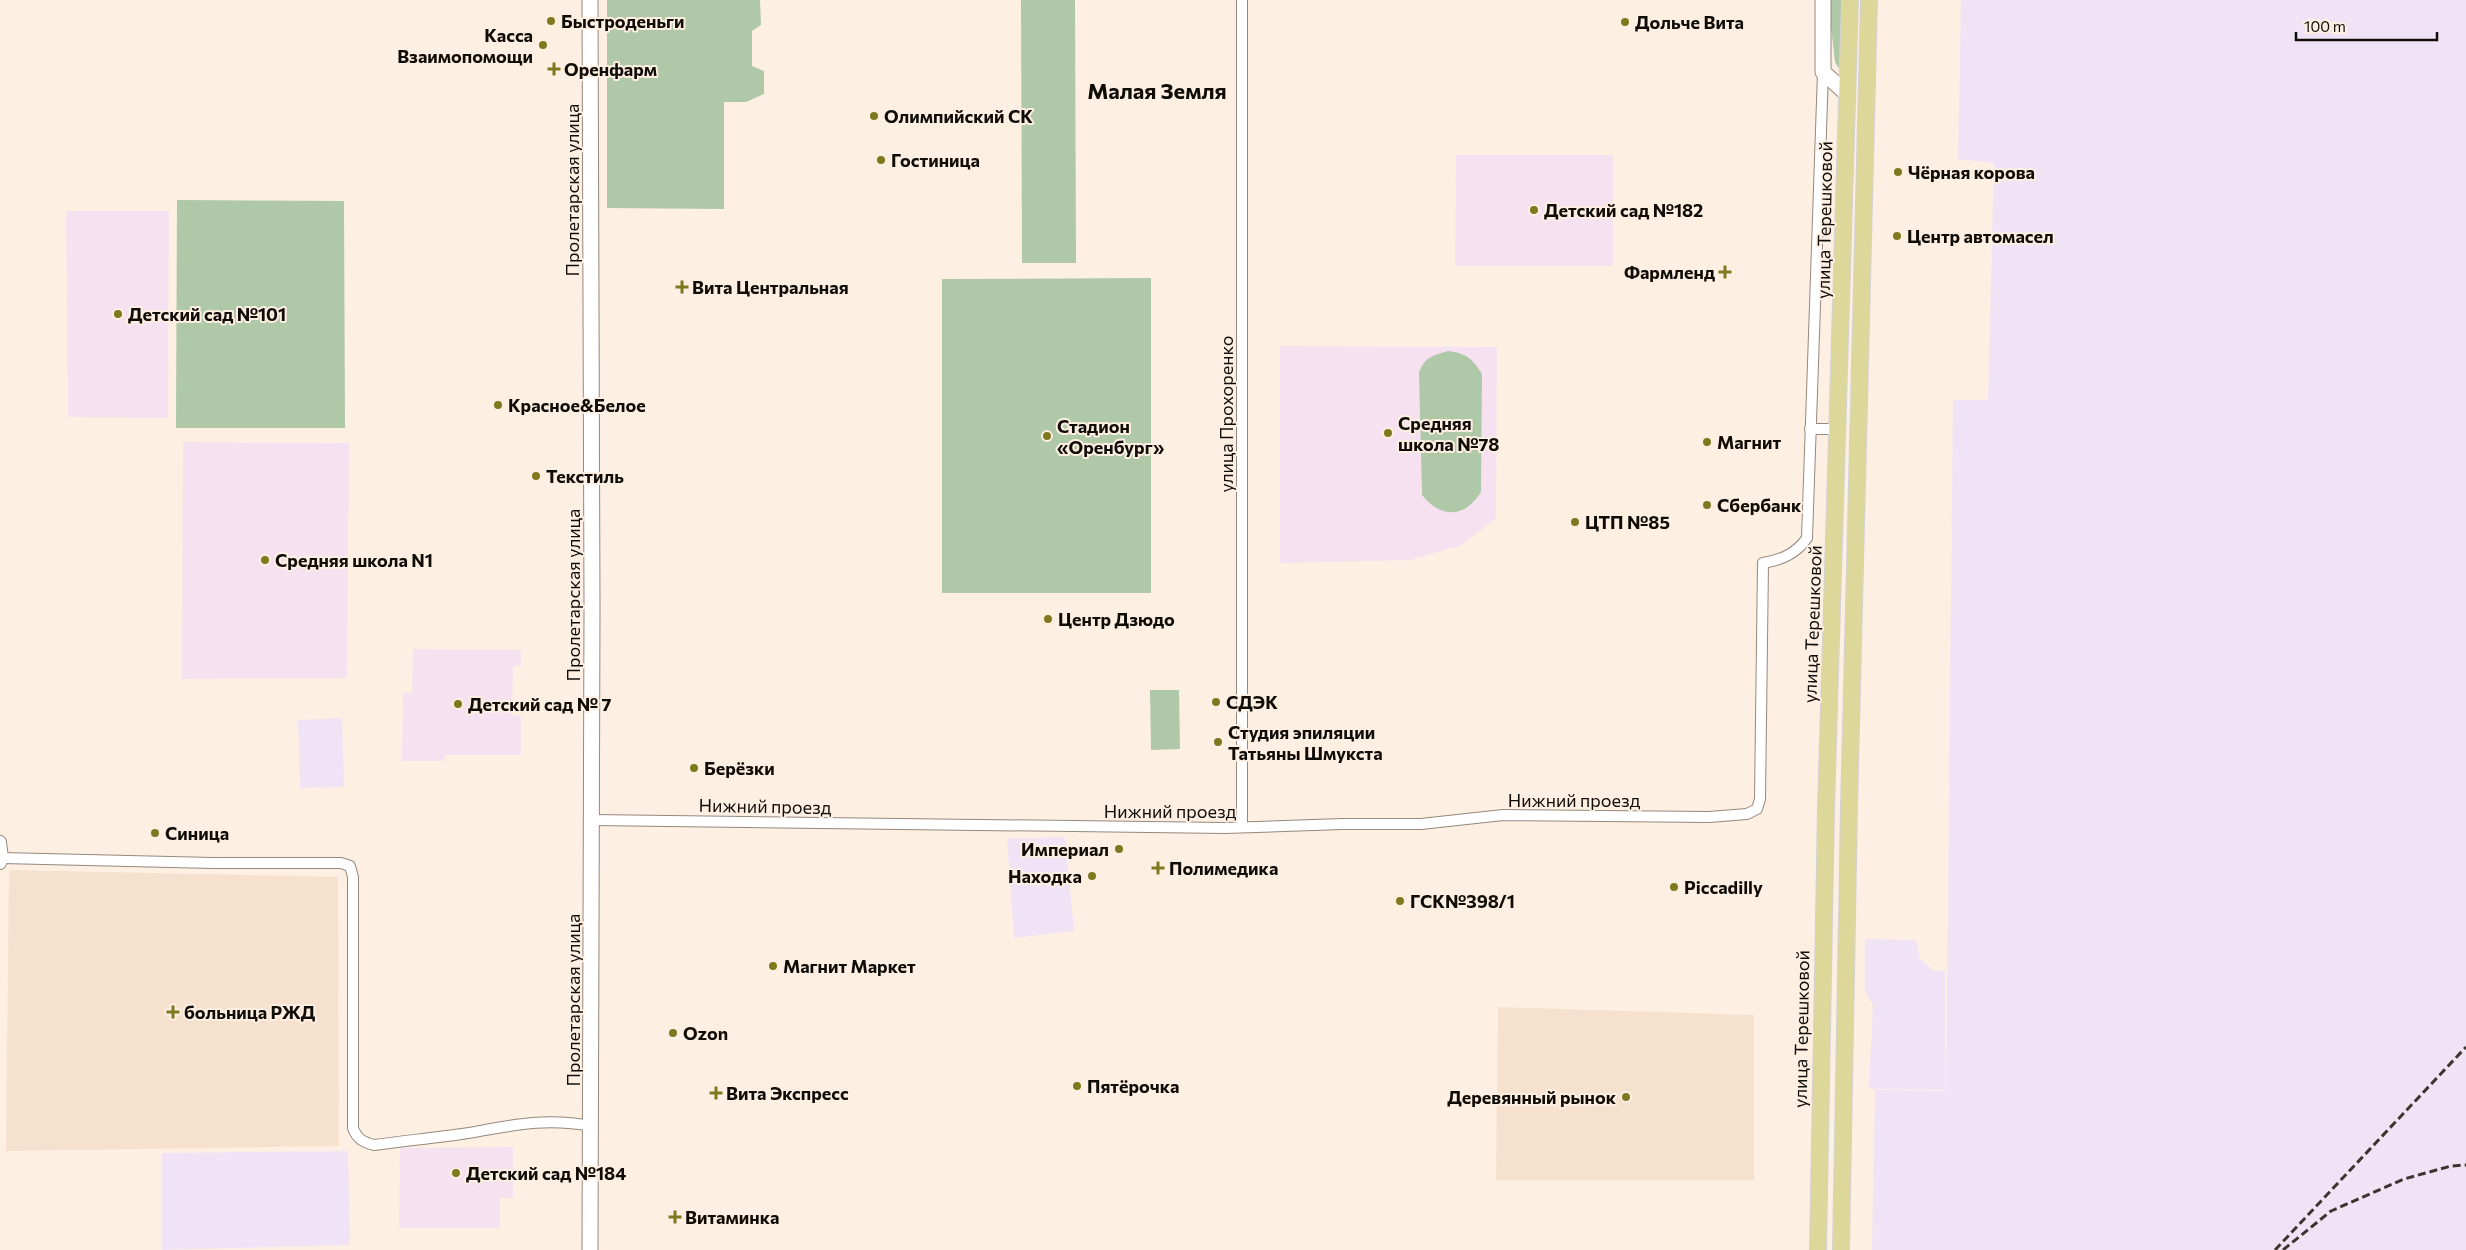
<svg xmlns="http://www.w3.org/2000/svg" width="2466" height="1250" font-family="Commissioner,sans-serif">
<style>
.built{fill:#f6e1cf}
.industrial{fill:#f1e3f6}
.education{fill:#f6e1f0}
.green{fill:#afc8a7}
.lines{fill:none;stroke-linecap:round;stroke-linejoin:round}
.minor-casing{stroke:#95887c;stroke-width:12}
.tertiary-casing{stroke:#95887c;stroke-width:14}
.secondary-casing{stroke:#95887c;stroke-width:17}
.primary-casing{stroke:#d4d3d3;stroke-width:18}
.minor{stroke:#fff;stroke-width:10}
.tertiary{stroke:#fff;stroke-width:12}
.secondary{stroke:#fff;stroke-width:15}
.primary{stroke:#ded79a;stroke-width:16}
.rail{stroke:#3b352f;stroke-width:3;stroke-dasharray:8 4;stroke-linecap:butt}
.poi-dot{fill:#7e791f;stroke:#feefe3;stroke-width:2}
.labels{text-anchor:middle;dominant-baseline:central;stroke-width:4;stroke-linejoin:round;paint-order:stroke}
.poi-label{font-size:18px;font-weight:bold;fill:#100c08;stroke:#feefe3;text-anchor:start}
.street-label{font-size:18px;fill:#100c08;stroke:#feefe3}
.district-label{font-size:22px;font-weight:bold;fill:#100c08;stroke:#feefe3}
</style>
<rect width="100%" height="100%" fill="#feefe3"/>
<g class="built">
<path d="M 9,870 L 338,877 L 339,1146 L 6,1151 Z"/>
<path d="M 1498,1007 L 1754,1015 L 1754,1180 L 1496,1180 Z"/>
</g>
<g class="industrial">
<path d="M 1961,0 L 2466,0 L 2466,1250 L 1872,1250 L 1875,1090 L 1946,1091 L 1953,400 L 1988,400 L 1994,163 L 1958,159 Z"/>
<path d="M 342,718 L 344,787 L 300,788 L 298,720 Z"/>
<path d="M 1065,837 L 1074,931 L 1014,938 L 1007,839 Z"/>
<path d="M 1865,939 L 1916,940 L 1920,959 L 1933,970 L 1945,971 L 1945,1090 L 1869,1089 L 1873,1005 L 1865,992 Z"/>
<path d="M 348,1151 L 350,1245 L 162,1250 L 162,1153 Z"/>
</g>
<g class="education">
<path d="M 1456,155 L 1613,155 L 1613,266 L 1455,266 Z"/>
<path d="M 66,211 L 169,211 L 168,418 L 68,417 Z"/>
<path d="M 1280,346 L 1497,347 L 1496,518 L 1462,545 L 1410,560 L 1280,563 Z"/>
<path d="M 183,442 L 349,443 L 347,678 L 182,679 Z"/>
<path d="M 413,649 L 521,650 L 521,666 L 513,666 L 512,715 L 521,716 L 521,755 L 445,755 L 444,761 L 402,761 L 403,693 L 412,693 Z"/>
<path d="M 513,1147 L 513,1198 L 500,1198 L 500,1228 L 399,1228 L 400,1148 Z"/>
</g>
<g class="green">
<path d="M 607,0 L 760,0 L 761,25 L 752,31 L 752,66 L 764,71 L 764,94 L 746,102 L 724,102 L 724,209 L 607,208 Z"/>
<path d="M 1021,0 L 1075,0 L 1076,263 L 1022,263 Z"/>
<path d="M 1828,0 L 1842,0 L 1841,72 L 1835,62 Z"/>
<path d="M 177,200 L 344,201 L 345,428 L 176,428 Z"/>
<path d="M 1151,278 L 1151,593 L 942,593 L 942,279 Z"/>
<path d="M 1448,351 C 1466,353 1473,359 1482,374 L 1481,492 C 1465,518 1441,519 1422,495 L 1419,373 C 1424,357 1434,355 1448,351 Z"/>
<path d="M 1150,690 L 1179,690 L 1180,749 L 1151,750 Z"/>
</g>
<g class="lines">
<defs>
<g id="minor">
<path d="M 1242,0 L 1242,827"/>
<path d="M 1810,429 L 1839,429"/>
<path d="M 592,820 L 1225,828 L 1342,824 L 1421,824 L 1503,815 L 1709,817 L 1747,814 L 1757,809 L 1760,799 L 1763,563 C 1781,560 1796,554 1807,538 L 1823,72"/>
<path d="M 2,858 L 213,863 L 341,863 L 350,866 L 353,877 L 353,1128 C 357,1139 363,1142 374,1145 C 404,1141 433,1138 462,1134 C 510,1126 542,1117 592,1126"/>
</g>
<path id="tertiary" d="M 0,842 L 2,858 L 0,863"/>
<g id="secondary">
<path d="M 1823,0 L 1823,72 L 1847,94"/>
<path d="M 590,1250 L 592,608 L 590,0"/>
</g>
<g id="primary">
<path d="M 1818,1250 L 1826,808 L 1850,0"/>
<path d="M 1841,1250 L 1849,808 L 1869,0"/>
</g>
</defs>
<use href="#minor" class="minor-casing"/>
<use href="#tertiary" class="tertiary-casing"/>
<use href="#secondary" class="secondary-casing"/>
<use href="#primary" class="primary-casing"/>
<use href="#minor" class="minor"/>
<use href="#tertiary" class="tertiary"/>
<use href="#secondary" class="secondary"/>
<use href="#primary" class="primary"/>
<g class="rail">
<path d="M 2275,1250 L 2466,1047"/>
<path d="M 2283,1250 L 2331,1211 L 2404,1179 L 2451,1166 L 2466,1165"/>
</g>
</g>
<g class="poi-dot">
<circle cx="551" cy="21" r="5"/>
<circle cx="1625" cy="22" r="5"/>
<circle cx="543" cy="45" r="5"/>
<path d="M551.5 61.5h5v5h5v5h-5v5h-5v-5h-5v-5h5z"/>
<circle cx="874" cy="116" r="5"/>
<circle cx="881" cy="160" r="5"/>
<circle cx="1898" cy="172" r="5"/>
<circle cx="1534" cy="210" r="5"/>
<circle cx="1897" cy="236" r="5"/>
<path d="M1722.5 264.5h5v5h5v5h-5v5h-5v-5h-5v-5h5z"/>
<path d="M679.5 279.5h5v5h5v5h-5v5h-5v-5h-5v-5h5z"/>
<circle cx="118" cy="314" r="5"/>
<circle cx="498" cy="405" r="5"/>
<circle cx="1388" cy="433" r="5"/>
<circle cx="1047" cy="436" r="5"/>
<circle cx="1707" cy="442" r="5"/>
<circle cx="536" cy="476" r="5"/>
<circle cx="1707" cy="505" r="5"/>
<circle cx="1575" cy="522" r="5"/>
<circle cx="265" cy="560" r="5"/>
<circle cx="1048" cy="619" r="5"/>
<circle cx="1216" cy="702" r="5"/>
<circle cx="458" cy="704" r="5"/>
<circle cx="1218" cy="742" r="5"/>
<circle cx="694" cy="768" r="5"/>
<circle cx="155" cy="833" r="5"/>
<circle cx="1119" cy="849" r="5"/>
<path d="M1155.5 860.5h5v5h5v5h-5v5h-5v-5h-5v-5h5z"/>
<circle cx="1092" cy="876" r="5"/>
<circle cx="1674" cy="887" r="5"/>
<circle cx="1400" cy="901" r="5"/>
<circle cx="773" cy="966" r="5"/>
<path d="M170.5 1004.5h5v5h5v5h-5v5h-5v-5h-5v-5h5z"/>
<circle cx="673" cy="1033" r="5"/>
<circle cx="1077" cy="1086" r="5"/>
<path d="M713.5 1085.5h5v5h5v5h-5v5h-5v-5h-5v-5h5z"/>
<circle cx="1626" cy="1097" r="5"/>
<circle cx="456" cy="1173" r="5"/>
<path d="M672.5 1209.5h5v5h5v5h-5v5h-5v-5h-5v-5h5z"/>
</g>
<g class="labels">
<g class="poi-label">
<text x="561" y="21">Быстроденьги</text>
<text x="1635" y="22">Дольче Вита</text>
<text x="533" y="35" text-anchor="end">Касса<tspan x="533" dy="21">Взаимопомощи</tspan></text>
<text x="564" y="69">Оренфарм</text>
<text x="884" y="116">Олимпийский СК</text>
<text x="891" y="160">Гостиница</text>
<text x="1908" y="172">Чёрная корова</text>
<text x="1544" y="210">Детский сад №182</text>
<text x="1907" y="236">Центр автомасел</text>
<text x="1715" y="272" text-anchor="end">Фармленд</text>
<text x="692" y="287">Вита Центральная</text>
<text x="128" y="314">Детский сад №101</text>
<text x="508" y="405">Красное&amp;Белое</text>
<text x="1398" y="423">Средняя<tspan x="1398" dy="21">школа №78</tspan></text>
<text x="1057" y="426">Стадион<tspan x="1057" dy="21">«Оренбург»</tspan></text>
<text x="1717" y="442">Магнит</text>
<text x="546" y="476">Текстиль</text>
<text x="1717" y="505">Сбербанк</text>
<text x="1585" y="522">ЦТП №85</text>
<text x="275" y="560">Средняя школа N1</text>
<text x="1058" y="619">Центр Дзюдо</text>
<text x="1226" y="702">СДЭК</text>
<text x="468" y="704">Детский сад № 7</text>
<text x="1228" y="732">Студия эпиляции<tspan x="1228" dy="21">Татьяны Шмукста</tspan></text>
<text x="704" y="768">Берёзки</text>
<text x="165" y="833">Синица</text>
<text x="1109" y="849" text-anchor="end">Империал</text>
<text x="1169" y="868">Полимедика</text>
<text x="1082" y="876" text-anchor="end">Находка</text>
<text x="1684" y="887">Piccadilly</text>
<text x="1410" y="901">ГСК№398/1</text>
<text x="783" y="966">Магнит Маркет</text>
<text x="184" y="1012">больница РЖД</text>
<text x="683" y="1033">Ozon</text>
<text x="1087" y="1086">Пятёрочка</text>
<text x="726" y="1093">Вита Экспресс</text>
<text x="1616" y="1097" text-anchor="end">Деревянный рынок</text>
<text x="466" y="1173">Детский сад №184</text>
<text x="685" y="1217">Витаминка</text>
</g>
<g class="street-label">
<text transform="translate(572 190) rotate(-90)">Пролетарская улица</text>
<text transform="translate(1824 220) rotate(-89)">улица Терешковой</text>
<text transform="translate(1226 414) rotate(-90)">улица Прохоренко</text>
<text transform="translate(573 595) rotate(-90)">Пролетарская улица</text>
<text transform="translate(1812 624) rotate(-88)">улица Терешковой</text>
<text x="1574" y="800">Нижний проезд</text>
<text transform="translate(765 806) rotate(1)">Нижний проезд</text>
<text x="1170" y="811">Нижний проезд</text>
<text transform="translate(573 1000) rotate(-90)">Пролетарская улица</text>
<text transform="translate(1801 1029) rotate(-89)">улица Терешковой</text>
</g>
<g class="district-label">
<text x="1157" y="90">Малая Земля</text>
</g>
</g>
<path d="M2296 32v8h141v-8" fill="none" stroke="#100c08" stroke-width="2.5"/>
<text x="2304" y="32" font-size="15" fill="#100c08" stroke="#feefe3" stroke-width="4" paint-order="stroke">100 m</text>
</svg>
